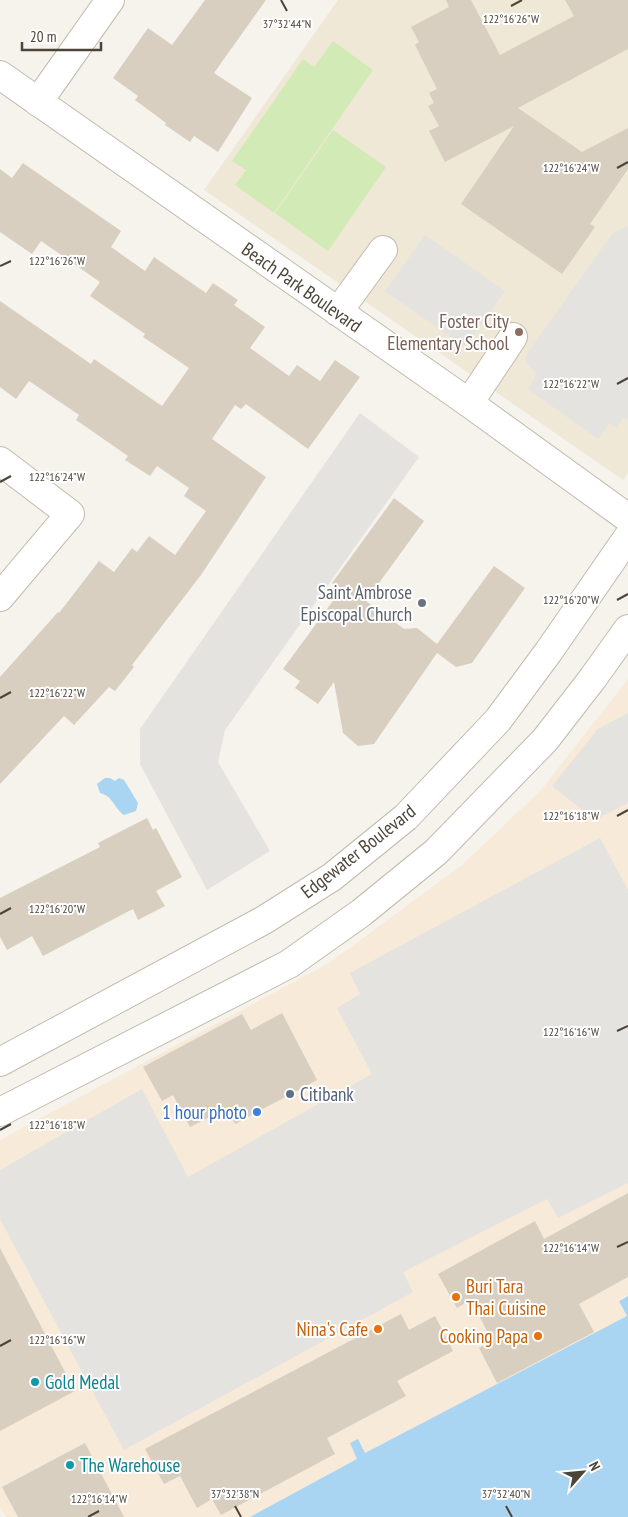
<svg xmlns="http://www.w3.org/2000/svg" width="628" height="1517" font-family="'PT Sans Narrow',sans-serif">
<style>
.commercial{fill:#f7ead8}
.education{fill:#efe8d6}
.green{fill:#d2eab5}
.parking{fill:#e5e3e0}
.water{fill:#a9d4f2}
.building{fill:#d8cfc1}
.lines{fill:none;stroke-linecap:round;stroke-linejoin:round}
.minor-casing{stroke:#c2bbae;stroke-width:30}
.minor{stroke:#fff;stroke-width:28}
.ticks{fill:none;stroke:#4b4439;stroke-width:2}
.education-dot{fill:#8d6e63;stroke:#fff;stroke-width:2}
.worship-dot{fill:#6b7280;stroke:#fff;stroke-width:2}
.service-dot{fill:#5c6f8a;stroke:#fff;stroke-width:2}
.shop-dot{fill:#3f7fe0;stroke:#fff;stroke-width:2}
.food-dot{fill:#e8710a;stroke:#fff;stroke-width:2}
.culture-dot{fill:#0f9aa8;stroke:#fff;stroke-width:2}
.labels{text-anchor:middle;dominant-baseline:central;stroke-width:4;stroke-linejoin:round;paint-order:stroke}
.street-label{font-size:19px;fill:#4b4439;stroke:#fff}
.education-label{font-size:19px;fill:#785e54;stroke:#fff;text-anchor:end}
.worship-label{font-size:19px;fill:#5b616d;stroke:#fff;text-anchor:end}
.service-label{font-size:19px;fill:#4e5e75;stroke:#fff;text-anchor:start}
.shop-label{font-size:19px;fill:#366cbe;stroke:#fff;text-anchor:end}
.food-label{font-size:19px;fill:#c56008;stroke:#fff;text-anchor:end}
.culture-label{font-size:19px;fill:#0d838f;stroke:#fff;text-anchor:start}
.ticks-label{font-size:12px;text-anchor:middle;fill:#4b4439;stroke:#fff;stroke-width:4;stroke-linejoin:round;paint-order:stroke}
</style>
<rect width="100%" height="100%" fill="#f6f3ec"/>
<path class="commercial" d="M 628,679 L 628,1295 L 618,1300 L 627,1316 L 365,1453 L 350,1443 L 357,1459 L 250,1517 L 6,1517 L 0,1507 L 0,1140 L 329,963 L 462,865 L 541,790 Z"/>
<path class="education" d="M 338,0 L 628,0 L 628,473 L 623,480 L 204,190 Z"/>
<g class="green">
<path d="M 333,41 L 373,70 L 274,213 L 235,185 L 246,170 L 232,161 L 303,59 L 314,67 Z"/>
<path d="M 333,130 L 386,167 L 328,251 L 275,213 Z"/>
</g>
<g class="parking">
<path d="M 628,226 L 628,420 L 623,417 L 617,428 L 609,423 L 598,439 L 528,389 L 537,374 L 528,365 L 525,357 L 612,234 Z"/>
<path d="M 425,235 L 505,291 L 465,347 L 385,291 Z"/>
<path d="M 360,413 L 419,457 L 225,730 L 218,762 L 270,851 L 207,890 L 140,764 L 140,729 Z"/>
<path d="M 628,713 L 628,803 L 595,820 L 552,786 L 598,729 Z"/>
<path d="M 600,838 L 628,890 L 628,1183 L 558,1218 L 547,1199 L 403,1272 L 413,1292 L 124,1450 L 0,1219 L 0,1170 L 142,1089 L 188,1177 L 372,1074 L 337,1008 L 360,994 L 350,973 Z"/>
</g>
<g class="water">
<path d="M 105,778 L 110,778 L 115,781 L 119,778 L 124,780 L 138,803 L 136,811 L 124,815 C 114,808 113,796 100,793 L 97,784 Z"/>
<path d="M 628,1296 L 628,1517 L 250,1517 L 357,1459 L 350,1443 L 358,1439 L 365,1453 L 627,1316 L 619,1301 Z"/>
</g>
<g class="building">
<path d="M 205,0 L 266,0 L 214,73 L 252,98 L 218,152 L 194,136 L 190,142 L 165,125 L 166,123 L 135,100 L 138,96 L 113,78 L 148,28 L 172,45 Z"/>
<path d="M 446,0 L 471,0 L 500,55 L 574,16 L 565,0 L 628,0 L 628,49 L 518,108 L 582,152 L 628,128 L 628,169 L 590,224 L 595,227 L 562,274 L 461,204 L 514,126 L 445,162 L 429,131 L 439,126 L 428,106 L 434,103 L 429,93 L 437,89 L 415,45 L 419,42 L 411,27 L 449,7 Z"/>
<path d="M 23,163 L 121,231 L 111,247 L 145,271 L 154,257 L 206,293 L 213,283 L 238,300 L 234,305 L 265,327 L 250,348 L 289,376 L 297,365 L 320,381 L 335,360 L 360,377 L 308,449 L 246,404 L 241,409 L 235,405 L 212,439 L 266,477 L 201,575 L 132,665 L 134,667 L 115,691 L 109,687 L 74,725 L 64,716 L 0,784 L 0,677 L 58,612 L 59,613 L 99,561 L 114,572 L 132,548 L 137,552 L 149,536 L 175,555 L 206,511 L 184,496 L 189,488 L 157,466 L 150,476 L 125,460 L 128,456 L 76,420 L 79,415 L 29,381 L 16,399 L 0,387 L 0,301 L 91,364 L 94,359 L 162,406 L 189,368 L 143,337 L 145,334 L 90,296 L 100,282 L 41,241 L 32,254 L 0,232 L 0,169 L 12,178 Z"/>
<path d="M 394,498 L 424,521 L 366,601 L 404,629 L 417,628 L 437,644 L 494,566 L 525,588 L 472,663 L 456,667 L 437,653 L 374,744 L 358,746 L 343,733 L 334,682 L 318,704 L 295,688 L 300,681 L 283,669 L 341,590 L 332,583 Z"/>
<path d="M 147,818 L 153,830 L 156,828 L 182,877 L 156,891 L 165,906 L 138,920 L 133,909 L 43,956 L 32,936 L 7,950 L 0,937 L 0,898 L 100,847 L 98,843 Z"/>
<path d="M 282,1013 L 317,1080 L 235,1124 L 227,1108 L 190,1127 L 173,1095 L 162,1101 L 143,1067 L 242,1014 L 251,1030 Z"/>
<path d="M 628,1193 L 628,1277 L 579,1304 L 594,1332 L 497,1383 L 479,1348 L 492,1341 L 471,1300 L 457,1308 L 438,1274 L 535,1221 L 544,1239 Z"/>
<path d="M 0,1248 L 75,1391 L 0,1431 Z"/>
<path d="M 401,1314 L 409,1330 L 435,1316 L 453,1351 L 397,1381 L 406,1396 L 327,1438 L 335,1454 L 221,1515 L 212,1499 L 197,1508 L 180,1476 L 164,1484 L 145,1449 Z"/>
<path d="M 85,1443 L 124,1517 L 18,1517 L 2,1487 Z"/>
</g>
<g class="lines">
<defs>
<g id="minor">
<path d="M 0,75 L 469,403 L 628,518"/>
<path d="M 38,102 L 110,0"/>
<path d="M 338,312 L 383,250"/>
<path d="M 469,403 L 513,337"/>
<path d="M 0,461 L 70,514 L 0,597"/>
<path d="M 0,1062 L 264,920 L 332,877 L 406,817 L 498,720 L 549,651 L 628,537"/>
<path d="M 0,1112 L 289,964 L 361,913 L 436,852 L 545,740 L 593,678 L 628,629"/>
</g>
</defs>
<use href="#minor" class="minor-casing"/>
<use href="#minor" class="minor"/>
</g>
<path class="ticks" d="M 281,0 L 287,11M 511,6 L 522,0M 617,168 L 628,162M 0,266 L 11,261M 617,384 L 628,378M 0,482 L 11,476M 617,600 L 628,594M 0,698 L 11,692M 617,816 L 628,810M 0,914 L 11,908M 617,1031 L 628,1026M 0,1130 L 11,1124M 617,1247 L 628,1242M 0,1346 L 11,1340M 235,1506 L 241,1517M 506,1506 L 512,1517M 88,1517 L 99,1511"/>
<circle class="education-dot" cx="519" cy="332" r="5"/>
<circle class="worship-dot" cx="422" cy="603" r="5"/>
<circle class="service-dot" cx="290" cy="1094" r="5"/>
<circle class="shop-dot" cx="257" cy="1112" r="5"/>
<g class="food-dot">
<circle cx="456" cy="1297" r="5"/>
<circle cx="378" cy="1329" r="5"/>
<circle cx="538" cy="1336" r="5"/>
</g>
<g class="culture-dot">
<circle cx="35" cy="1382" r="5"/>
<circle cx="70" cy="1465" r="5"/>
</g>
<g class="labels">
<g class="street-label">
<text transform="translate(302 287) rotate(35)">Beach Park Boulevard</text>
<text transform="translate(358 851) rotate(-38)">Edgewater Boulevard</text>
</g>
<g class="education-label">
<text x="509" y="321">Foster City<tspan x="509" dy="22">Elementary School</tspan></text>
</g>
<g class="worship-label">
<text x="412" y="592">Saint Ambrose<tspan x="412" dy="22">Episcopal Church</tspan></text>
</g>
<g class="service-label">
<text x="300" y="1094">Citibank</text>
</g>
<g class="shop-label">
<text x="247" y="1112">1 hour photo</text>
</g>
<g class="food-label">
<text x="466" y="1286" text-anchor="start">Buri Tara<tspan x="466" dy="22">Thai Cuisine</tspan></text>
<text x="368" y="1329">Nina's Cafe</text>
<text x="528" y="1336">Cooking Papa</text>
</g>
<g class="culture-label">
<text x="45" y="1382">Gold Medal</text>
<text x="80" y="1465">The Warehouse</text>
</g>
</g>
<g class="ticks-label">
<text x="511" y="23">122°16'26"W</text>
<text x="287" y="28">37°32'44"N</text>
<text x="571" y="172">122°16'24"W</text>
<text x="57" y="265">122°16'26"W</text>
<text x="571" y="388">122°16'22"W</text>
<text x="57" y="481">122°16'24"W</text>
<text x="571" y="604">122°16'20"W</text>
<text x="57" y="697">122°16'22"W</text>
<text x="571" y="820">122°16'18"W</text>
<text x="57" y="913">122°16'20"W</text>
<text x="571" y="1036">122°16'16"W</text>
<text x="57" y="1129">122°16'18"W</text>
<text x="571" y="1252">122°16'14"W</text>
<text x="57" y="1344">122°16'16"W</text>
<text x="235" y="1498">37°32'38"N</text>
<text x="506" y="1498">37°32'40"N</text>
<text x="99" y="1503">122°16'14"W</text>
</g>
<g transform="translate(583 1472) rotate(63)" stroke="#ffffff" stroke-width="4" paint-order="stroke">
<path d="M0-4L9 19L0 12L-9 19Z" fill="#4b4439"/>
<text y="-8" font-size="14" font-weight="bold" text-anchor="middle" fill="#4b4439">N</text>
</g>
<path d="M22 42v8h79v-8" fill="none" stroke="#4b4439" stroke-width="2.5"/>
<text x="30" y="42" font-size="15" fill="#4b4439" stroke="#ffffff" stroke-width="4" paint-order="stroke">20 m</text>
</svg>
